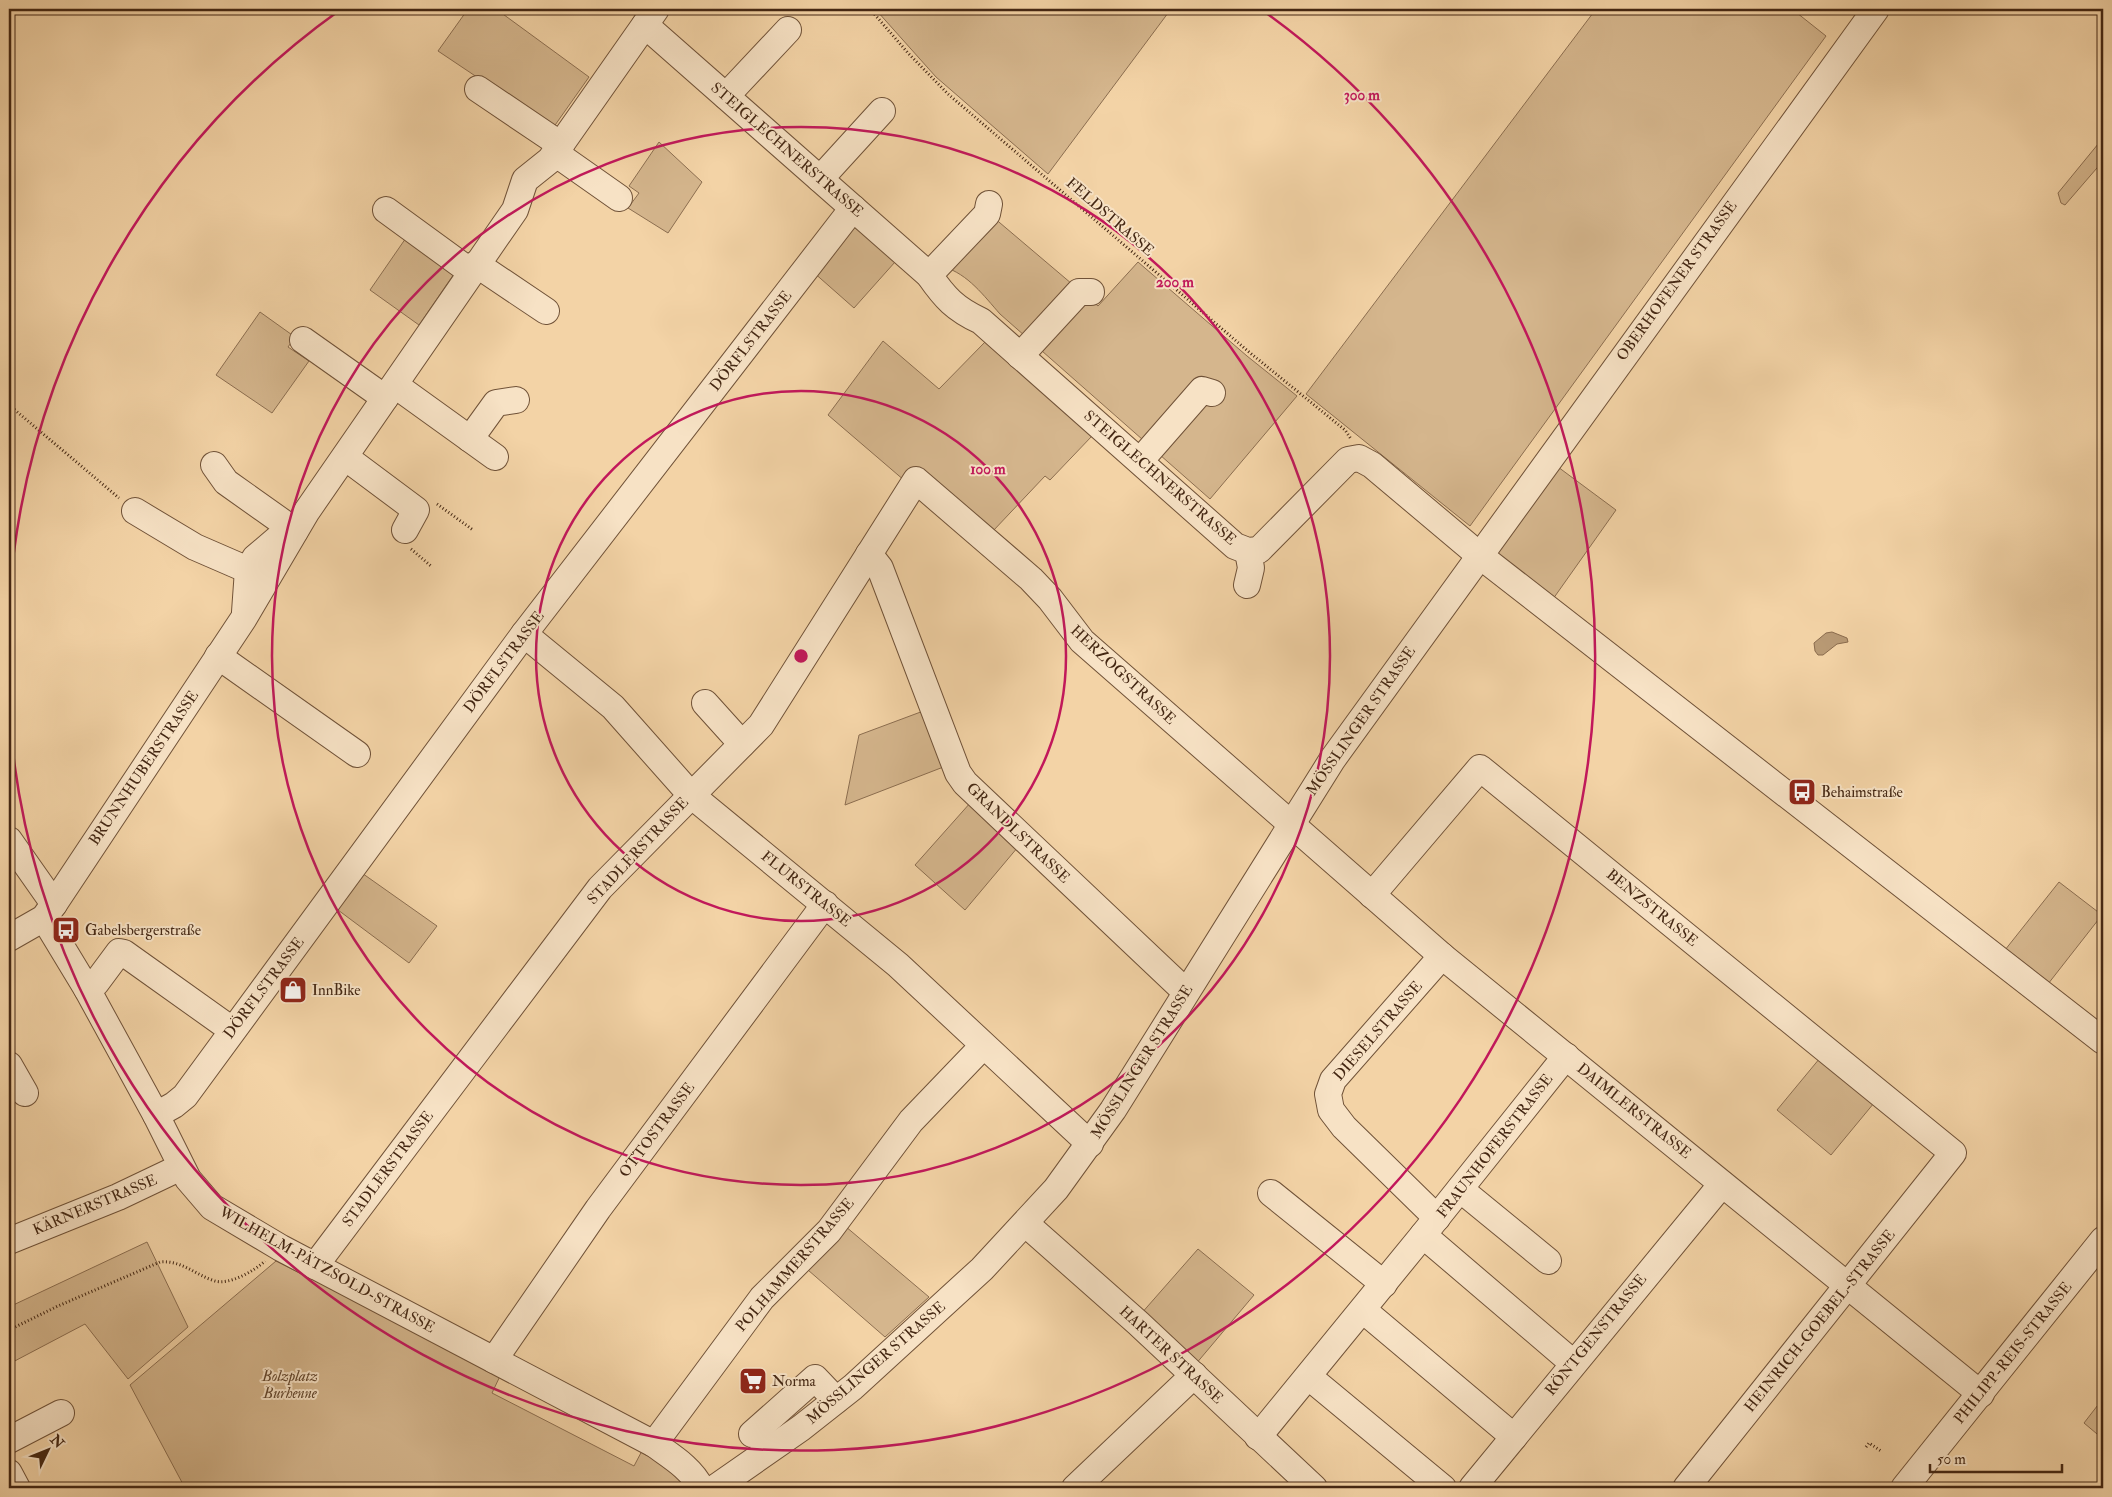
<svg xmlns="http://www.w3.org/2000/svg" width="2112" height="1497" font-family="'IM FELL Double Pica',serif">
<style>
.green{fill:#d5b68d;stroke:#8c6e50}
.water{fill:#b89974;stroke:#8a6b4d}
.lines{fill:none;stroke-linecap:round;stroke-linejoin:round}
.minor-casing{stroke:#705238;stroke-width:28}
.path{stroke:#442713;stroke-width:3;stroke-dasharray:1 2.5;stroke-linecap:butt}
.minor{stroke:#f7e2c5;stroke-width:26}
.ring{fill:none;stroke:#c2185b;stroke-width:2.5}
.labels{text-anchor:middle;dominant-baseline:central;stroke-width:4;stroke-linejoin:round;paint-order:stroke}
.street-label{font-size:15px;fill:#442713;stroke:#f7e2c5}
.poi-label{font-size:15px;fill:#442713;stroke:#f7e2c5;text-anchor:start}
.park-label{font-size:15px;font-style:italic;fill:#61442b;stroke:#f7e2c5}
.centre{fill:#c2185b;stroke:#f7e2c5;stroke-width:2.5}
.ring-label{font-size:15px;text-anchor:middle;font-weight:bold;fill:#c2185b;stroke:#f7e2c5;stroke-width:4;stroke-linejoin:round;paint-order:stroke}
</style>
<rect width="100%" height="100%" fill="#f3d3a6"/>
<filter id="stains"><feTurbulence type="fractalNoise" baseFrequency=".004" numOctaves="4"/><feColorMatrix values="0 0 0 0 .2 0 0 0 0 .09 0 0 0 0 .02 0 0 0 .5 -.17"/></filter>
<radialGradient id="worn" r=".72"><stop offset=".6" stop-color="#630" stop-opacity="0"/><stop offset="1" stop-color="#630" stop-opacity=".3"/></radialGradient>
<g class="green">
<path d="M 468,9 L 496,9 L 589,77 L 553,128 L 438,51 Z"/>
<path d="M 879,9 L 1171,9 L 1048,174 L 936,77 L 877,11 Z"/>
<path d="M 1596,9 L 1792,9 L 1826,36 L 1470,526 L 1306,394 Z"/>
<path d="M 2103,138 L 2103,161 L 2065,205 L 2061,203 L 2058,193 Z"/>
<path d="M 659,142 L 702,182 L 668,233 L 628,208 L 639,193 L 629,186 Z"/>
<path d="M 993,217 L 1098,306 L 1138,262 L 1247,356 L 1297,396 L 1210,499 L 1000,314 C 984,296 968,274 944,267 Z"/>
<path d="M 853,225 L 895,262 L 854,308 L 812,271 Z"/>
<path d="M 408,235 L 458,268 L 419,325 L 370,290 Z"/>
<path d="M 260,312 L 295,337 L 288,347 L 309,361 L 272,413 L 216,375 Z"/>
<path d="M 883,341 L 939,389 L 985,342 L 1092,436 L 1050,480 L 1045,476 L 993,531 L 918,467 L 905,481 L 828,415 Z"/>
<path d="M 1558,467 L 1616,510 L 1553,599 L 1495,552 Z"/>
<path d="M 926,710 L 946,766 L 845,805 L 859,735 Z"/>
<path d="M 971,802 L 1018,847 L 965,910 L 915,865 Z"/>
<path d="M 359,871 L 437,926 L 409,963 L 334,907 Z"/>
<path d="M 2059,882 L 2102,915 L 2048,984 L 2005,950 Z"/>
<path d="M 1820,1058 L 1874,1103 L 1831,1155 L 1777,1110 Z"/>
<path d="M 845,1226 L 929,1297 L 885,1337 L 808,1270 Z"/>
<path d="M 147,1242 L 188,1327 L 128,1379 L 85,1324 L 9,1364 L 9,1307 Z"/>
<path d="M 1198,1249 L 1254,1295 L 1195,1365 L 1140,1315 Z"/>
<path d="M 276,1261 L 501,1374 L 492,1393 L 634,1466 L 644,1447 L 681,1479 L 679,1488 L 185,1488 L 130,1385 Z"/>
<path d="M 2101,1401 L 2103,1403 L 2103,1439 L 2084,1423 Z"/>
</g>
<path class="water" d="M 1832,632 L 1847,638 L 1848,642 L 1837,644 L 1823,655 L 1818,655 L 1815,651 L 1814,643 L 1826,633 Z"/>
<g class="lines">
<defs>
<g id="minor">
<path d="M 645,25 L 929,275 C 945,298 955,309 981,321 L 1235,546 L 1248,551 L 1259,550 L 1348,460 L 1359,458 L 1372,465 L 1479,555 L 2103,1041"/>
<path d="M 478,89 L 561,145"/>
<path d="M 726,96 L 788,30"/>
<path d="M 555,153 L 619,198"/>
<path d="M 820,179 L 882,111"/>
<path d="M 386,210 L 471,272"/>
<path d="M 476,264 L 546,311"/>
<path d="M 929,275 L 987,214 L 989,204"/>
<path d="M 303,340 L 385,398"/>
<path d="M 1020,356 L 1079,292 L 1091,292"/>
<path d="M 395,385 L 495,457"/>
<path d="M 470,439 L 496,403 L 516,400"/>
<path d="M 345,457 L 416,510 L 405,530"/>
<path d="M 1140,461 L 1202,390 L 1212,393"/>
<path d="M 214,465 L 226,482 L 295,531"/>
<path d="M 135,511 L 195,547 L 248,570"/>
<path d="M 869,554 L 880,568 L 958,773 L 965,783 L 1186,992"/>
<path d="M 1247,585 L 1251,568 L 1248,551"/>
<path d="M 245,612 L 248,570 L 255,558 L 289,529"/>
<path d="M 524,634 L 613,707 L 691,795 L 898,965 L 1090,1144"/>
<path d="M 218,656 L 357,754"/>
<path d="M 705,703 L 742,744"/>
<path d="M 9,840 L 54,904"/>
<path d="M 1372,895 L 1480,768 L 1953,1153 L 1686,1488"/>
<path d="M 44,918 L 87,989 L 156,1115 L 188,1179 L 212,1207 L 281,1248 L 654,1444 C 672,1457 691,1468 701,1488"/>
<path d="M 9,938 L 44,918 L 54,904 L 244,618 L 307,511 L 515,210 L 525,180 L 550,160 L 656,9"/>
<path d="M 87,989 L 96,983 L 119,952 L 124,953 L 232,1030"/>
<path d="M 9,1065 L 25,1093"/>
<path d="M 156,1115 L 174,1105 L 185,1096 L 524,634 L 853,208"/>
<path d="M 1460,1189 L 1548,1261"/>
<path d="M 1271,1193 L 1384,1284"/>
<path d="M 1437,1218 L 1344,1127 L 1331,1110 L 1328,1094 L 1333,1080 L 1442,956"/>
<path d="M 1026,1224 L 1138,1323 L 1314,1488"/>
<path d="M 1423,1235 L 1573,1363"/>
<path d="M 9,1241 L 118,1197 L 181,1167"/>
<path d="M 315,1266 L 600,888 L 761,725 L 916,480 L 1031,579 L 1050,599 L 1082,641 L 1442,956 L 1981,1394"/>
<path d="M 1363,1310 L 1514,1437"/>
<path d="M 494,1360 L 598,1209 L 825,904"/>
<path d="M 1309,1377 L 1443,1488"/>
<path d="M 752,1434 L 815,1378 L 836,1400"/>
<path d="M 1258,1437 L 1423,1235 L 1566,1056"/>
<path d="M 9,1440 L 61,1413"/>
<path d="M 654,1444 L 762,1298 L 829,1231 L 911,1121 L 983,1046"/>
<path d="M 9,1473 L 17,1488"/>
<path d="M 715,1488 L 801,1428 L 853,1387 L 982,1269 L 1056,1189 L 1113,1110 L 1332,760 L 1876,9"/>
<path d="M 1075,1488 L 1194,1375"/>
<path d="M 1472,1488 L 1722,1184"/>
<path d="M 1904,1488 L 2103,1240"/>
</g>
</defs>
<use href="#minor" class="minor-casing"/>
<g class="path">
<path d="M 870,9 L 908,53 L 948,94 L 1249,352 L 1345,430 L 1351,439"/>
<path d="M 9,405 L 119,498"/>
<path d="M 437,504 L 473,530"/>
<path d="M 411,549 L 431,566"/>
<path d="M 9,1330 L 58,1306 L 160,1262 C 182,1260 195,1275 215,1281 C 230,1285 254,1271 265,1261"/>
<path d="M 1866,1447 L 1869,1443 L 1881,1451"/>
</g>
<use href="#minor" class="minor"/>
</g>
<g class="ring">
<circle cx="801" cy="656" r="265"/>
<circle cx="801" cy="656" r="529"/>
<path d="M9 601A794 794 0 0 1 340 10M1262 10A794 794 0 1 1 9 711"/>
</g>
<defs>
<symbol id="bus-square" viewBox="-11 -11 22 22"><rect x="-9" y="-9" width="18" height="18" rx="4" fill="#8f2418" stroke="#f7e2c5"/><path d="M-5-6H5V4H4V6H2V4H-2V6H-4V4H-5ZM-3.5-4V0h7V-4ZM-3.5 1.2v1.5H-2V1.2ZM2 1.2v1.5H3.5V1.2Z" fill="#fff"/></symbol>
<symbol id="shop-square" viewBox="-11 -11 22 22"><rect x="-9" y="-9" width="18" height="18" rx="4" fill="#8f2418" stroke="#f7e2c5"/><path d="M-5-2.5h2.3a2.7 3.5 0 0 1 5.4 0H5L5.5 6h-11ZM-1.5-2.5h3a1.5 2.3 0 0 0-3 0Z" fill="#fff"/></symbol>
<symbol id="supermarket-square" viewBox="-11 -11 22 22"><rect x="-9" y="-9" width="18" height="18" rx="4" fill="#8f2418" stroke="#f7e2c5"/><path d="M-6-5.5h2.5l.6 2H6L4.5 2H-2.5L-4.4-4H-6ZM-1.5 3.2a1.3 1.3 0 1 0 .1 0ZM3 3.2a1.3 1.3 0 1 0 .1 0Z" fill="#fff"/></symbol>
</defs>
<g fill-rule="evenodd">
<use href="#bus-square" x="1786" y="776" width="32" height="32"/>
<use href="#bus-square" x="50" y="914" width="32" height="32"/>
<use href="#shop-square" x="277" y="974" width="32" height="32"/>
<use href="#supermarket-square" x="737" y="1365" width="32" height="32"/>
</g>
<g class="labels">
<g class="street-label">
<text transform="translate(787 150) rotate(41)">STEIGLECHNERSTRASSE</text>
<text transform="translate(1110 217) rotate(41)">FELDSTRASSE</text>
<text transform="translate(1677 281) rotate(-54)">OBERHOFENER STRASSE</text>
<text transform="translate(751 341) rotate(-52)">DÖRFLSTRASSE</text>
<text transform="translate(1160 478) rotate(41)">STEIGLECHNERSTRASSE</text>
<text transform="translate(504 662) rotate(-53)">DÖRFLSTRASSE</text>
<text transform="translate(1123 675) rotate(43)">HERZOGSTRASSE</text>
<text transform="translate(1361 721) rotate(-55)">MÖSSLINGER STRASSE</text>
<text transform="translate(144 768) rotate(-56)">BRUNNHUBERSTRASSE</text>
<text transform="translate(1018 833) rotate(44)">GRANDLSTRASSE</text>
<text transform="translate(638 851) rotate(-47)">STADLERSTRASSE</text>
<text transform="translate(806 889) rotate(39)">FLURSTRASSE</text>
<text transform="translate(1652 908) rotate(39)">BENZSTRASSE</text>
<text transform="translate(264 988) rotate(-53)">DÖRFLSTRASSE</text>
<text transform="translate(1378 1031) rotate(-49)">DIESELSTRASSE</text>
<text transform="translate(1142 1062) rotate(-58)">MÖSSLINGER STRASSE</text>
<text transform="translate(1634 1111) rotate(39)">DAIMLERSTRASSE</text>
<text transform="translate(657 1130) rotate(-53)">OTTOSTRASSE</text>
<text transform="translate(1495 1146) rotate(-52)">FRAUNHOFERSTRASSE</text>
<text transform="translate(388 1169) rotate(-53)">STADLERSTRASSE</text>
<text transform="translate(95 1205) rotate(-23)">KÄRNERSTRASSE</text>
<text transform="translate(795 1265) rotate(-49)">POLHAMMERSTRASSE</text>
<text transform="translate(327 1270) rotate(29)">WILHELM-PÄTZSOLD-STRASSE</text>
<text transform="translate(1820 1321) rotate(-51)">HEINRICH-GOEBEL-STRASSE</text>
<text transform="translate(1596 1335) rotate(-51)">RÖNTGENSTRASSE</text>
<text transform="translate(2013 1353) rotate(-51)">PHILIPP-REIS-STRASSE</text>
<text transform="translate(1171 1355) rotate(43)">HARTER STRASSE</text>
<text transform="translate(876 1363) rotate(-41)">MÖSSLINGER STRASSE</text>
</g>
<g class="poi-label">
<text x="1821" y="792">Behaimstraße</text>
<text x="85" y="930">Gabelsbergerstraße</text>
<text x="312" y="990">InnBike</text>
<text x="772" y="1381">Norma</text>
</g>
<g class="park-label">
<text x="290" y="1376">Bolzplatz<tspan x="290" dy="17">Burhenne</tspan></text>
</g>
</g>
<circle cx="801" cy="656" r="8" class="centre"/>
<g class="ring-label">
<text x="1362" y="100">300 m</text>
<text x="1175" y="287">200 m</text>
<text x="988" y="474">100 m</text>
</g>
<rect width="2112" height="1497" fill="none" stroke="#f3d3a6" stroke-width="30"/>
<rect x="10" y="10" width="2092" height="1477" fill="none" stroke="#442713" stroke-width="2.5"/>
<rect x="15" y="15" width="2082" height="1467" fill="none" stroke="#442713"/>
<g transform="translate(48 1450) rotate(47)" stroke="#f7e2c5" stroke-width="4" paint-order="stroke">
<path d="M0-4L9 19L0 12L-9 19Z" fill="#442713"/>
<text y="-8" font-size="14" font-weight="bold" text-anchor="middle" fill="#442713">N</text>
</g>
<path d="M1930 1464v8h132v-8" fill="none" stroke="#442713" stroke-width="2.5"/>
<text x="1937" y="1464" font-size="15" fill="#442713" stroke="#f7e2c5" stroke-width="4" paint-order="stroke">50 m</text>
<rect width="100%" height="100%" filter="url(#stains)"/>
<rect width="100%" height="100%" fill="url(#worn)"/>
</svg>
